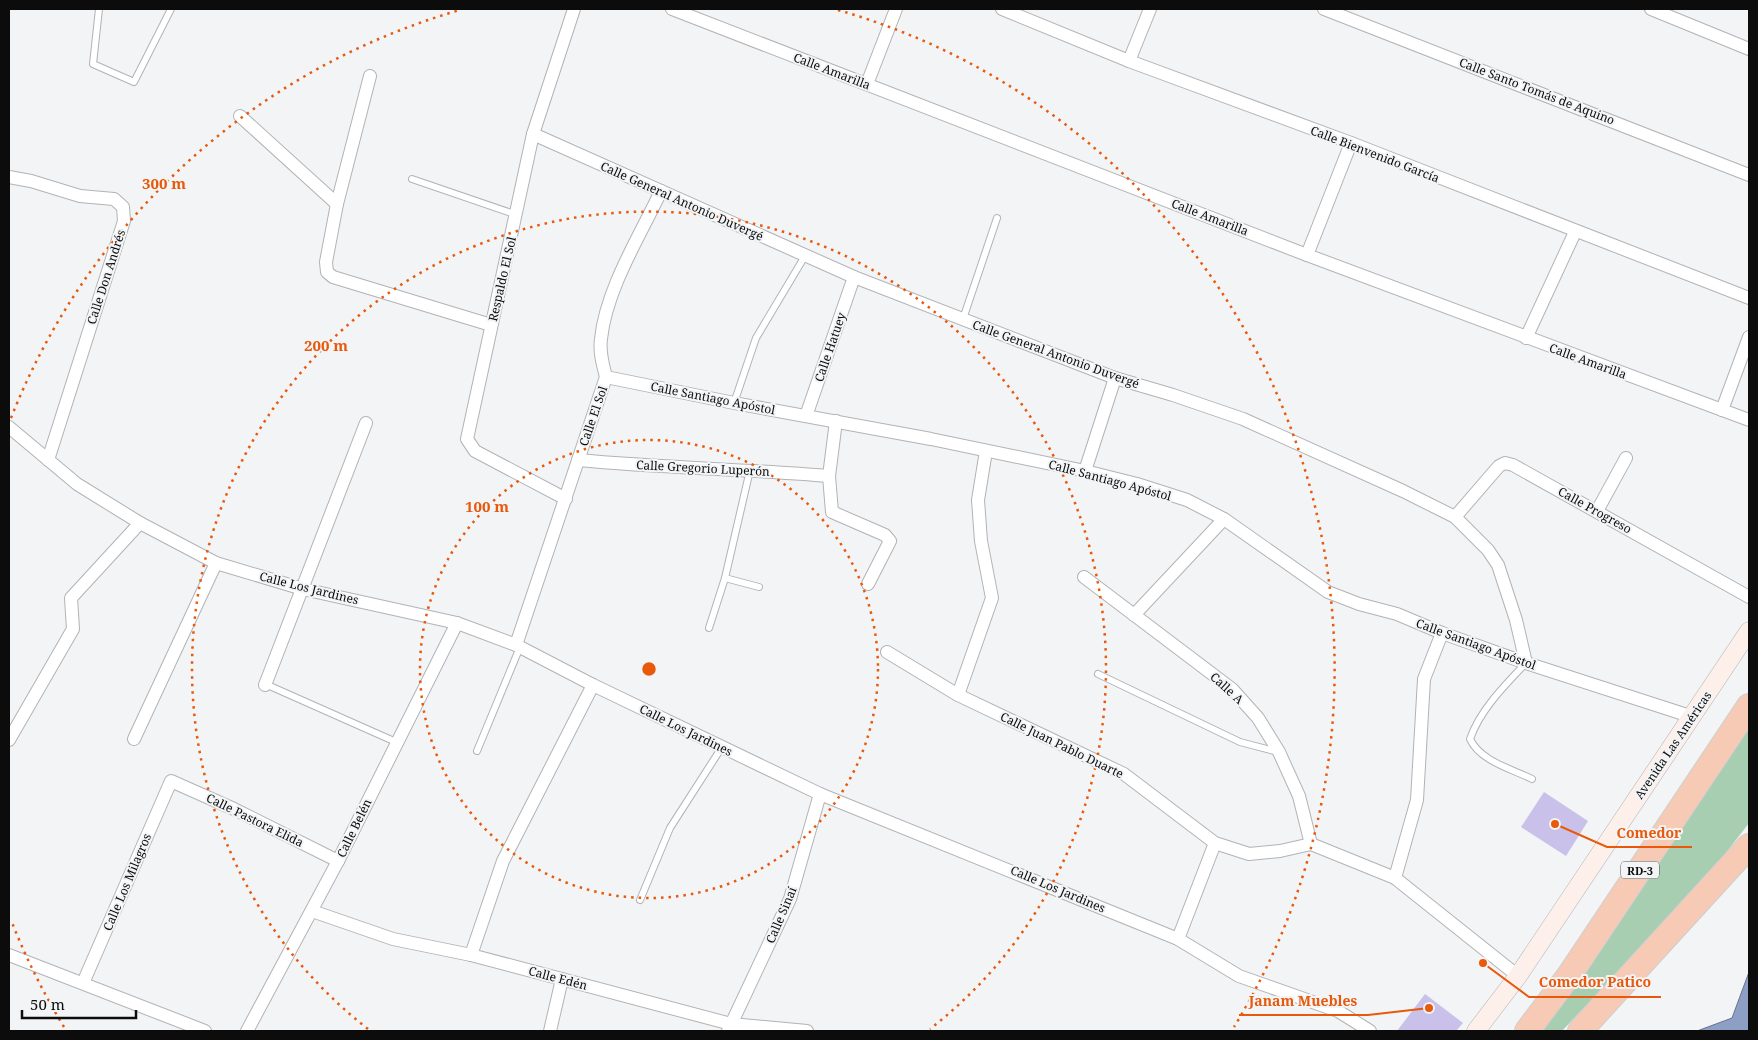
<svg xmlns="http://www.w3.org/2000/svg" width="1758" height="1040" font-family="'Noto Serif',serif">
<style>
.forest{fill:#a7ceb1}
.water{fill:#8d9fc4;stroke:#66738d}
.building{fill:#c9c1ea}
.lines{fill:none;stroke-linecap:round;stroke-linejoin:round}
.lane-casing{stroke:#b2b3b6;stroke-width:8}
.street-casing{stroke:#b2b3b6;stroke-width:14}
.secondary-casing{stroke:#b2b3b6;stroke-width:19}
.highway-casing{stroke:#cececf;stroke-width:26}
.lane{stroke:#fff;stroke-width:6}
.street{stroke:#fff;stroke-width:12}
.secondary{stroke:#fdefe9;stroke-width:18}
.highway{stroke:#f7cab5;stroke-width:24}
.ring{fill:none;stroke:#e8590c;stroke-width:2.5;stroke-dasharray:2.5 5}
.labels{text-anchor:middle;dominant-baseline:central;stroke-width:4;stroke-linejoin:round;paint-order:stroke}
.shield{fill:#f2f4f6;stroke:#515253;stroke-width:1}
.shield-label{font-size:11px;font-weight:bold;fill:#0c0c0d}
.street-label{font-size:12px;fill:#0c0c0d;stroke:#f2f4f6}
.centre{fill:#e8590c;stroke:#f2f4f6;stroke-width:2.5}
.ring-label{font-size:15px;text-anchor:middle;font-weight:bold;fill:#e8590c;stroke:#f2f4f6;stroke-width:4;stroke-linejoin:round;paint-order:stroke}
.leader{fill:none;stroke:#e8590c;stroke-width:2}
.callout-dot{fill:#e8590c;stroke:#f2f4f6;stroke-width:2}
.callout-label{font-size:14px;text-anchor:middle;font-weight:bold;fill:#e8590c;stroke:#f2f4f6;stroke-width:4;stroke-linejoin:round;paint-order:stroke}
</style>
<rect width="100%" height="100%" fill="#f2f4f6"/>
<path class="forest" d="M 1749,727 L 1749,823 L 1709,875 L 1562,1031 L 1543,1031 L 1672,844 Z"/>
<path class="water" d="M 1749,972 L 1749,1031 L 1697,1031 L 1732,1018 Z"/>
<g class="building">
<path d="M 1544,792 L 1588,821 L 1566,856 L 1521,827 Z"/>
<path d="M 1425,994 L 1463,1023 L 1456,1031 L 1397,1031 Z"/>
</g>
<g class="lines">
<defs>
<g id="lane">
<path d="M 99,9 L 93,64 L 134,82 L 171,9"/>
<path d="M 412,179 L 517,215"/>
<path d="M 963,319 L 997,218"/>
<path d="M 734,403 L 756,338 L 805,256"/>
<path d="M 725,578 L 759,587"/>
<path d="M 709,628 L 725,578 L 750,470"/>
<path d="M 1526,663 C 1505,685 1480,710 1470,739 C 1480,761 1512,769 1532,779"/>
<path d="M 1098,674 L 1240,742 L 1278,752"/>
<path d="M 263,683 L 396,742"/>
<path d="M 477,751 L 520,647"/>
<path d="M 640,900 L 670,828 L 722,747"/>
</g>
<g id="street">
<path d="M 672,9 L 1307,255 L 1749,420"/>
<path d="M 1002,9 L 1129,61 L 1351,143 L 1749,298"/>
<path d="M 1324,9 L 1749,175"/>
<path d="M 1651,9 L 1749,49"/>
<path d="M 1129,61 L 1150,9"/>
<path d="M 370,76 L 337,204 L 326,262 L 327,272 L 333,277 L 491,325"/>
<path d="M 867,84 L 896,9"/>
<path d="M 240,116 L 337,204"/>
<path d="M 533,134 L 854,277 L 1115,378 L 1173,395 L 1243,419 L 1403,491 L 1455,517 L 1488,550 L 1498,565 L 1516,620 L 1526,663"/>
<path d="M 9,177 L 31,181 L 80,196 L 114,199 L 123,207 L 124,221 L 48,460"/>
<path d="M 1307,255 L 1351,143"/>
<path d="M 1526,338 L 1575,232"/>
<path d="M 606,377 L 734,403 L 931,439 L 1085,471 L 1137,484 L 1187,500 L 1224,519 L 1328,592 L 1359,604 L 1397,614 L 1442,633 L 1526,663 L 1693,717"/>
<path d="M 1722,410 L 1749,337"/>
<path d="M 806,416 L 854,277"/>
<path d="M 836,421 L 829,476 L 832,512 L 885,535 L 890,541 L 868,584"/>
<path d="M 9,427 L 77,484 L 140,523 L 216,563 L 303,589 L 457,623 L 516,645 L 593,685 L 820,794 L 1178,939 L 1239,976 L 1338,1011 L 1370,1031"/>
<path d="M 578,460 C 662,468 745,469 829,476"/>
<path d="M 1085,471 L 1115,378"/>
<path d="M 566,499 L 475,451 L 467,439 L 533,134 L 574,9"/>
<path d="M 1597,511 L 1626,458"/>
<path d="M 1455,517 L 1499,466 L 1505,463 L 1513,465 L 1749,597"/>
<path d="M 1084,577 L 1232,689 L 1258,718 L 1279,752 L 1299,796 L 1311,844"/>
<path d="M 1134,615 L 1224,519"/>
<path d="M 516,645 L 606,377 C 603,365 599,352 601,339 C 606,289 640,236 661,191"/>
<path d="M 887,652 L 958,695 L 1124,774 L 1215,843 L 1249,854 L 1280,851 L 1311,844 L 1395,878 L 1518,976"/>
<path d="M 265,685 L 366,423"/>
<path d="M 958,695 L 992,598 L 981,541 L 978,500 L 986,451"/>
<path d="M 134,739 L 216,563"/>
<path d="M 9,740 L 73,629 L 71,598 L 140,523"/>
<path d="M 1395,878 L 1417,800 L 1424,679 L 1442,633"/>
<path d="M 312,911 L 393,939 L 471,955 L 731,1024 L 807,1031"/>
<path d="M 1178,939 L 1215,843"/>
<path d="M 9,955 L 205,1031"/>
<path d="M 471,955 L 503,861 L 593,685"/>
<path d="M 83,983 L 171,781 L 234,809 L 338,861"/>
<path d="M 247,1031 L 338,861 L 457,623"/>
<path d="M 550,1031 L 562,979"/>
<path d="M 728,1031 L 790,899 L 820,794"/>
</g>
<path id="secondary" d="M 1476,1031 L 1518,976 L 1749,631"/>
<g id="highway">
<path d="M 1527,1031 L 1570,974 L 1749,706"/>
<path d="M 1580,1031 L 1749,846"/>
</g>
</defs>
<use href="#lane" class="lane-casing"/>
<use href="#street" class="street-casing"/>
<use href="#secondary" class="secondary-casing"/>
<use href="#highway" class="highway-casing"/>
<use href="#lane" class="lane"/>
<use href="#street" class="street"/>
<use href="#secondary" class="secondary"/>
<use href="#highway" class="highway"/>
</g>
<g class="ring">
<circle cx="649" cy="669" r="229"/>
<path d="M368 1029A457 457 0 1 1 930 1029"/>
<path d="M64 1027A686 686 0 0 1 11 920M11 418A686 686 0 0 1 460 10M838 10A686 686 0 0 1 1234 1027"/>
</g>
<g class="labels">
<rect class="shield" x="1621" y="861.5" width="38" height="17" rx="4"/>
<g class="shield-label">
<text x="1640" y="870">RD-3</text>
</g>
<g class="street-label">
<text transform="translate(832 71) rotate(21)">Calle Amarilla</text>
<text transform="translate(1537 91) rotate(21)">Calle Santo Tomás de Aquino</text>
<text transform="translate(1375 154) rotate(21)">Calle Bienvenido García</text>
<text transform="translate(682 201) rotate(24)">Calle General Antonio Duvergé</text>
<text transform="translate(1210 217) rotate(21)">Calle Amarilla</text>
<text transform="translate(106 277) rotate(-72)">Calle Don Andrés</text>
<text transform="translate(502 279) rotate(-77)">Respaldo El Sol</text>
<text transform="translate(830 347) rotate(-71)">Calle Hatuey</text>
<text transform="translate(1056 354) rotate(20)">Calle General Antonio Duvergé</text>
<text transform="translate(1588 361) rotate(20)">Calle Amarilla</text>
<text transform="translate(713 398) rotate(11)">Calle Santiago Apóstol</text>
<text transform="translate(593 416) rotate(-71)">Calle El Sol</text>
<text transform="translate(703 468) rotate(3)">Calle Gregorio Luperón</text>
<text transform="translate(1110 480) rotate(15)">Calle Santiago Apóstol</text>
<text transform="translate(1595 510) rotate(29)">Calle Progreso</text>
<text transform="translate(309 588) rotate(14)">Calle Los Jardines</text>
<text transform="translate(1476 644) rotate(20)">Calle Santiago Apóstol</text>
<text transform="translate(1227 688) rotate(42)">Calle A</text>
<text transform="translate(686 730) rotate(26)">Calle Los Jardines</text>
<text transform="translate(1062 745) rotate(26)">Calle Juan Pablo Duarte</text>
<text transform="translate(1673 745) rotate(-56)">Avenida Las Américas</text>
<text transform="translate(255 820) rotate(26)">Calle Pastora Elida</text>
<text transform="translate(354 828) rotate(-64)">Calle Belén</text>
<text transform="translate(127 882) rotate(-67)">Calle Los Milagros</text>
<text transform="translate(1058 889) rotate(23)">Calle Los Jardines</text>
<text transform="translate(781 915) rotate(-67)">Calle Sinaí</text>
<text transform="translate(558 978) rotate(15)">Calle Edén</text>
</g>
</g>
<circle cx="649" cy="669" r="8" class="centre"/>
<g class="ring-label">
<text x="164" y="189">300 m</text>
<text x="326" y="351">200 m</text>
<text x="487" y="512">100 m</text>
</g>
<path class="leader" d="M1555 824L1607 847H1692M1483 963L1529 997H1661M1429 1008L1368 1015H1239"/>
<g class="callout-dot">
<circle cx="1555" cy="824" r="5"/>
<circle cx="1483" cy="963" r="5"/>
<circle cx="1429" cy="1008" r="5"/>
</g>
<g class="callout-label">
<text x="1649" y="838">Comedor</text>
<text x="1595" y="987">Comedor Patico</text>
<text x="1303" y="1006">Janam Muebles</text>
</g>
<rect width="1758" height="1040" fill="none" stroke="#0c0c0d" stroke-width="20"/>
<path d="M22 1010v8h114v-8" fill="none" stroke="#0c0c0d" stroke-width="2.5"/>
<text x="30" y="1010" font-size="15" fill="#0c0c0d" stroke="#f2f4f6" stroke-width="4" paint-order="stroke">50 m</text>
</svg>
